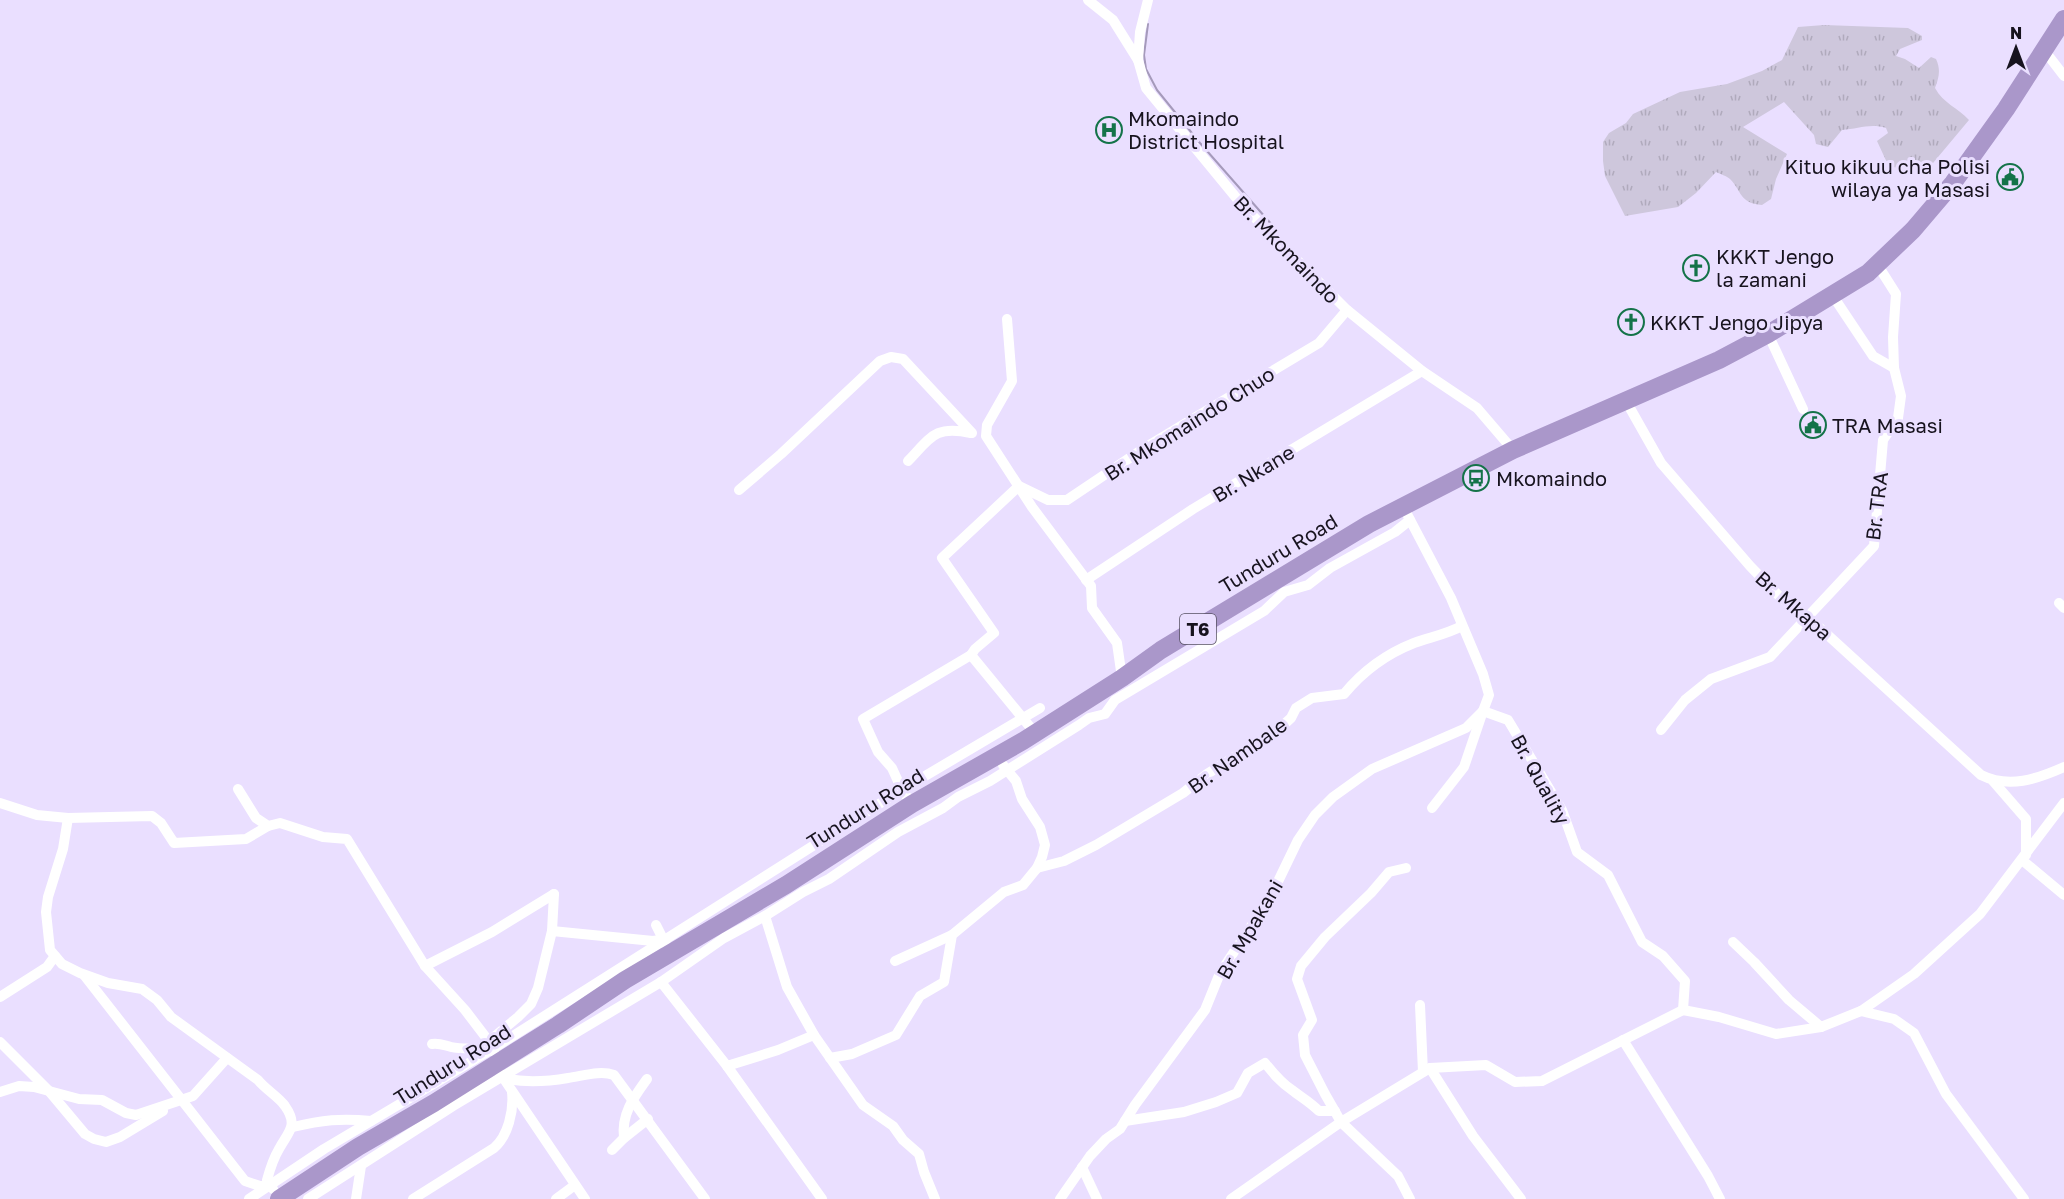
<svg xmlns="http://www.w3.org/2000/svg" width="2064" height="1199" font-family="'Golos Text',sans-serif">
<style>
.grass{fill:url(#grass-tufts)}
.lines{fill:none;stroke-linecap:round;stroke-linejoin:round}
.stream{stroke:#a59abb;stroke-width:2}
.minor{stroke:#fff;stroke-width:10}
.trunk{stroke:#aa97ca;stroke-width:18}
.labels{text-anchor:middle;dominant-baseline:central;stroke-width:6;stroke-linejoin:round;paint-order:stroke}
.shield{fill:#eadfff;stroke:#565062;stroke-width:1.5}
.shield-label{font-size:18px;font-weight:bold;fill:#17131e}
.poi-label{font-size:20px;fill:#17131e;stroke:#eadfff;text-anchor:start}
.street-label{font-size:20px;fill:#17131e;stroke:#eadfff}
</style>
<defs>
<pattern id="grass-tufts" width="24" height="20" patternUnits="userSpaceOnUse" patternTransform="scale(1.5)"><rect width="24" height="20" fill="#cec7dc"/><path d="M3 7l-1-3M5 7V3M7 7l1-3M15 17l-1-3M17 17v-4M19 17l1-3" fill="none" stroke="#b0aabc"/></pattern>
</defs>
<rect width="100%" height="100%" fill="#eadfff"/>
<path class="grass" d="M 1824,25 L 1908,28 L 1922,36 L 1922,40 L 1900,49 L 1896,56 L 1905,59 L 1919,68 L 1931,57 L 1936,59 C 1941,70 1939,77 1935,88 C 1943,103 1958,108 1969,120 L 1928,169 L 1889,167 L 1877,141 L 1888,133 L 1886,128 C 1870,123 1858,129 1842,130 L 1828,147 L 1816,144 L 1814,135 L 1784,102 L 1743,127 L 1787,154 L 1776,179 L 1771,199 L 1762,205 C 1739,203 1742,191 1730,179 C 1727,176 1720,174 1716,172 L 1696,193 L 1678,207 L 1625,216 L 1605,176 L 1603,161 L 1603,142 L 1609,133 L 1626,123 L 1633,114 L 1680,92 L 1727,84 L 1762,71 L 1782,60 L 1798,27 Z"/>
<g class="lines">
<path class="stream" d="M 1148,24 L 1144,55 L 1146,69 L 1157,90 L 1200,143 L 1273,226"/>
<g class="minor">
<path d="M 1088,0 L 1113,20 L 1138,60"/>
<path d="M 1148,0 L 1140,32 L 1138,60 L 1146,88 L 1243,206 L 1347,310 L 1422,371 L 1477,408 L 1513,450"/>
<path d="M 2044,50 L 2064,76"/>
<path d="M 1833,296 L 1873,356 L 1894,368"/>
<path d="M 1007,319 L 1012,381 L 987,425 L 986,436 L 1032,507 L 1091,586 L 1092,608 L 1117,643 L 1122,678"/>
<path d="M 1768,334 L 1803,409"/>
<path d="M 1626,401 L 1661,463 L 1750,566 L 1782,599 L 1808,617 L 1981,775 C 2009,789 2037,779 2064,767"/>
<path d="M 908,461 C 931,437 935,425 971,433"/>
<path d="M 739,490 L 781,454 L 880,361 L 891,357 L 903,359 L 972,433"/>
<path d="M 1407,514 L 1451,598 L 1483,674 L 1489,695 L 1483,711 L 1508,720 L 1562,810 L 1577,852 L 1608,875 L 1642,942 L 1663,956 L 1685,981 L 1683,1010"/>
<path d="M 1086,580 L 1193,509 L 1422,371"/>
<path d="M 2059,603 L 2064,608"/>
<path d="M 1661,730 L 1685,700 L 1711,679 L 1770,657 L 1874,546 L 1883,440 L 1898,418 L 1901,396 L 1894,368 L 1893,337 L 1896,294 L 1877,264"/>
<path d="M 1035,733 L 971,655 L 975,649 L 994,633 L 942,558 L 1019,486 L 1048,500 L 1067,500 L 1146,447 L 1319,343 L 1347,310"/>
<path d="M 1993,781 L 2026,819 L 2026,855"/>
<path d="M 238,789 L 256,818 L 268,826 L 280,823 L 323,837 L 347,839 L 425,966 L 465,1010 L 494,1048 L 494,1052"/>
<path d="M 0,803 L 37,815 L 68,818 L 152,816 L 161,823 L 174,843 L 246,839 L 268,826"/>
<path d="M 912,804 L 902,790 L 892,768 L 878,752 L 863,719 L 971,655"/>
<path d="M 1432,808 L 1464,767 L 1482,714"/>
<path d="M 68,818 L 63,849 L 48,897 L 46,912 L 50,950 L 62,964 L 80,973 L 108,983 L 142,989 L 157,1000 L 171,1017 L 258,1080 C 265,1089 280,1098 285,1106 C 299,1126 288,1132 279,1149 C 273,1159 270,1169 267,1180 L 273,1189"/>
<path d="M 2022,860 L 2064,895"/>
<path d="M 1037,868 L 1064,861 L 1096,845 L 1183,793 L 1207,774 L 1280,728 L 1291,718 L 1296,708 L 1312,698 L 1344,694 C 1363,671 1386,654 1414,643 C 1431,637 1447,634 1462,626"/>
<path d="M 1406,868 L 1389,872 L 1371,893 L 1325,937 L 1301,966 L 1297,979 L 1312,1020 L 1303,1035 L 1305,1055 L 1325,1094 L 1341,1122 L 1398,1176 L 1410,1199"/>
<path d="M 765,916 L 787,987 L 814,1035 L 863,1105 L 893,1126 L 903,1140 L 919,1154 L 924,1172 L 935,1199"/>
<path d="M 656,925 L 666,945"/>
<path d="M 552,931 L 653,941 L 660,940"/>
<path d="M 1733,942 L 1754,962 L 1789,1000 L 1821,1027"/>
<path d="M 895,961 L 952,935"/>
<path d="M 425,966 L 492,932 L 554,894"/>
<path d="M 84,975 L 245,1181 L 260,1186 L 270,1186"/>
<path d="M 661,982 L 727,1066 L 822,1199"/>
<path d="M 0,997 L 47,967 L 55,956"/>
<path d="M 1420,1005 L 1423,1072"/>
<path d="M 1861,1011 L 1894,1019 L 1914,1033 L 1946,1094 L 2024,1199"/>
<path d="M 1623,1040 L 1708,1176 L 1720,1199"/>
<path d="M 489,1041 L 518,1017 L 531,1004 L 538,988 L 552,931 L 554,894"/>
<path d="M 0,1042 L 49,1091 L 85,1134 L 94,1139 L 106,1142 L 120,1137 L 163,1111"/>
<path d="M 432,1044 C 440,1043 443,1045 451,1047 C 464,1050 478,1048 491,1048"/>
<path d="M 830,1058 L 852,1054 L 896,1035 L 920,996 L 944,982 L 952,935 L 1004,892 L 1023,885 L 1037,868 L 1042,857 L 1045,845 L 1040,827 L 1022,799 L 1016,781 L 1003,765"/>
<path d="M 727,1066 L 778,1050 L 814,1035"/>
<path d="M 1430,1068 L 1473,1136 L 1521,1199"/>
<path d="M 500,1073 L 585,1199"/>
<path d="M 502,1078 C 524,1083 545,1082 568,1078 C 583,1076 600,1070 614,1075 L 705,1199"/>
<path d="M 0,1092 L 19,1086 L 34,1087 L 79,1099 L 102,1100 L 126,1113 L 136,1115 L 193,1096 L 227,1058"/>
<path d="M 1125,1121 L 1184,1112 L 1216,1102 L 1237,1093 L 1248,1073 L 1265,1063 C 1273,1073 1281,1083 1292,1090 C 1301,1097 1310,1102 1319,1111 L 1335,1111"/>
<path d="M 293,1127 C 322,1120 341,1118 371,1121"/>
<path d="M 624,1138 C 621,1114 634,1097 647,1079"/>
<path d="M 612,1150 L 624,1138 L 648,1119"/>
<path d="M 1082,1167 L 1097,1199"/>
<path d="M 249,1199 L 324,1149 L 494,1048 L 898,792 L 1040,708"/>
<path d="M 308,1199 L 453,1106 L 661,982 L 724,938 L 765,916 L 803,892 L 829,879 L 898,832 L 943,808 L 958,797 L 990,781 L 1079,725 L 1089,718 L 1105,714 L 1115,700 L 1264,611 L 1284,592 L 1308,585 L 1330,568 L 1395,532 L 1410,520"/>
<path d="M 356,1199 L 361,1166"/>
<path d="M 413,1199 L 494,1148 C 508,1136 514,1111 512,1092"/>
<path d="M 556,1199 L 575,1185"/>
<path d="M 1060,1199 L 1090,1156 L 1106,1139 L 1120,1129 L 1135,1105 L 1205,1010 L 1220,973 L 1271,896 L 1298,840 L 1315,815 L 1333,797 L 1372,769 L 1466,728 L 1483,711"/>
<path d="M 1231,1199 L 1341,1122 L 1430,1068 L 1486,1065 L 1515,1082 L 1542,1081 L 1683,1010 L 1719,1017 L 1776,1034 L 1821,1027 L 1861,1011 L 1914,974 L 1980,914 L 2064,803"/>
</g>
<path class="trunk" d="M 279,1199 L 358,1147 L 434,1103 L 558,1025 L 625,980 L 786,885 L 912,804 L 1023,741 L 1122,678 L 1161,650 L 1369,524 L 1513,450 L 1719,360 L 1768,334 L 1868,273 L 1913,230 L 1953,183 L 2006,109 L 2064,19"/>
</g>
<defs>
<symbol id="hospital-ring" viewBox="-11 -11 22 22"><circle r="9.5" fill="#eadfff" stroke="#147349" stroke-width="1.5"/><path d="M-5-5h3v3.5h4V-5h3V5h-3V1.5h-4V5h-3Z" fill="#147349"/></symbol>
<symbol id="civic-ring" viewBox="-11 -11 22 22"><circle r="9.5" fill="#eadfff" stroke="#147349" stroke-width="1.5"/><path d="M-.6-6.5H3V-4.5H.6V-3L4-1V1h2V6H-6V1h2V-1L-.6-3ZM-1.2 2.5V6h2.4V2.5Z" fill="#147349"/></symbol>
<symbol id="church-ring" viewBox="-11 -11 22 22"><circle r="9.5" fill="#eadfff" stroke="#147349" stroke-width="1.5"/><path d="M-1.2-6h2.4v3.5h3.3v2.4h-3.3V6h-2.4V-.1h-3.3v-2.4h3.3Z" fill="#147349"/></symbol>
<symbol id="bus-ring" viewBox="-11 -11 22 22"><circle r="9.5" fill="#eadfff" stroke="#147349" stroke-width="1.5"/><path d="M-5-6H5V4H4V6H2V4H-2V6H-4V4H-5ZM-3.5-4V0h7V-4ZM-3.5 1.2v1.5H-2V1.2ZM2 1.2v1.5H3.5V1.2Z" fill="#147349"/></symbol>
</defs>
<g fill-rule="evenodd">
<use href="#hospital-ring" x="1094" y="115" width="30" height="30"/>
<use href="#civic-ring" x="1995" y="162" width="30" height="30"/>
<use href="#church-ring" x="1681" y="253" width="30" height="30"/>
<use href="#church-ring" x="1616" y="307" width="30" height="30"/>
<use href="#civic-ring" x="1798" y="410" width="30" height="30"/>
<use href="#bus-ring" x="1461" y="463" width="30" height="30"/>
</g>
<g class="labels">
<rect class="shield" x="1180" y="614" width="36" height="30" rx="4.5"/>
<g class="shield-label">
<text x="1198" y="629">T6</text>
</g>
<g class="poi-label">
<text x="1128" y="118">Mkomaindo<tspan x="1128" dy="23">District Hospital</tspan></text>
<text x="1990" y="166" text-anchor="end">Kituo kikuu cha Polisi<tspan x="1990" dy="23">wilaya ya Masasi</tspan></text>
<text x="1716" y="256">KKKT Jengo<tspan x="1716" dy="23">la zamani</tspan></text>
<text x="1650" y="322">KKKT Jengo Jipya</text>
<text x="1832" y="425">TRA Masasi</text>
<text x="1496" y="478">Mkomaindo</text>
</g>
<g class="street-label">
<text transform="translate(1287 249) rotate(46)">Br. Mkomaindo</text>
<text transform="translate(1189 423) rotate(-32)">Br. Mkomaindo Chuo</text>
<text transform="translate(1253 473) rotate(-31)">Br. Nkane</text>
<text transform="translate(1876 506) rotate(-83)">Br. TRA</text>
<text transform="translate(1278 553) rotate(-31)">Tunduru Road</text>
<text transform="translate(1794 605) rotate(41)">Br. Mkapa</text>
<text transform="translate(1237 755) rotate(-35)">Br. Nambale</text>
<text transform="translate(1541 779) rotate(61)">Br. Quality</text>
<text transform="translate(865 808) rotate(-32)">Tunduru Road</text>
<text transform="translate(1249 929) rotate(-60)">Br. Mpakani</text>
<text transform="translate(452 1064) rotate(-32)">Tunduru Road</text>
</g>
</g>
<g transform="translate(2016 48)" stroke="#eadfff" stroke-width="4.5" paint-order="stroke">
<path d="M0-4.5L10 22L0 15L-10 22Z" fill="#17131e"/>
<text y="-9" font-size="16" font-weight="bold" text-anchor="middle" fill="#17131e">N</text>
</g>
</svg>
